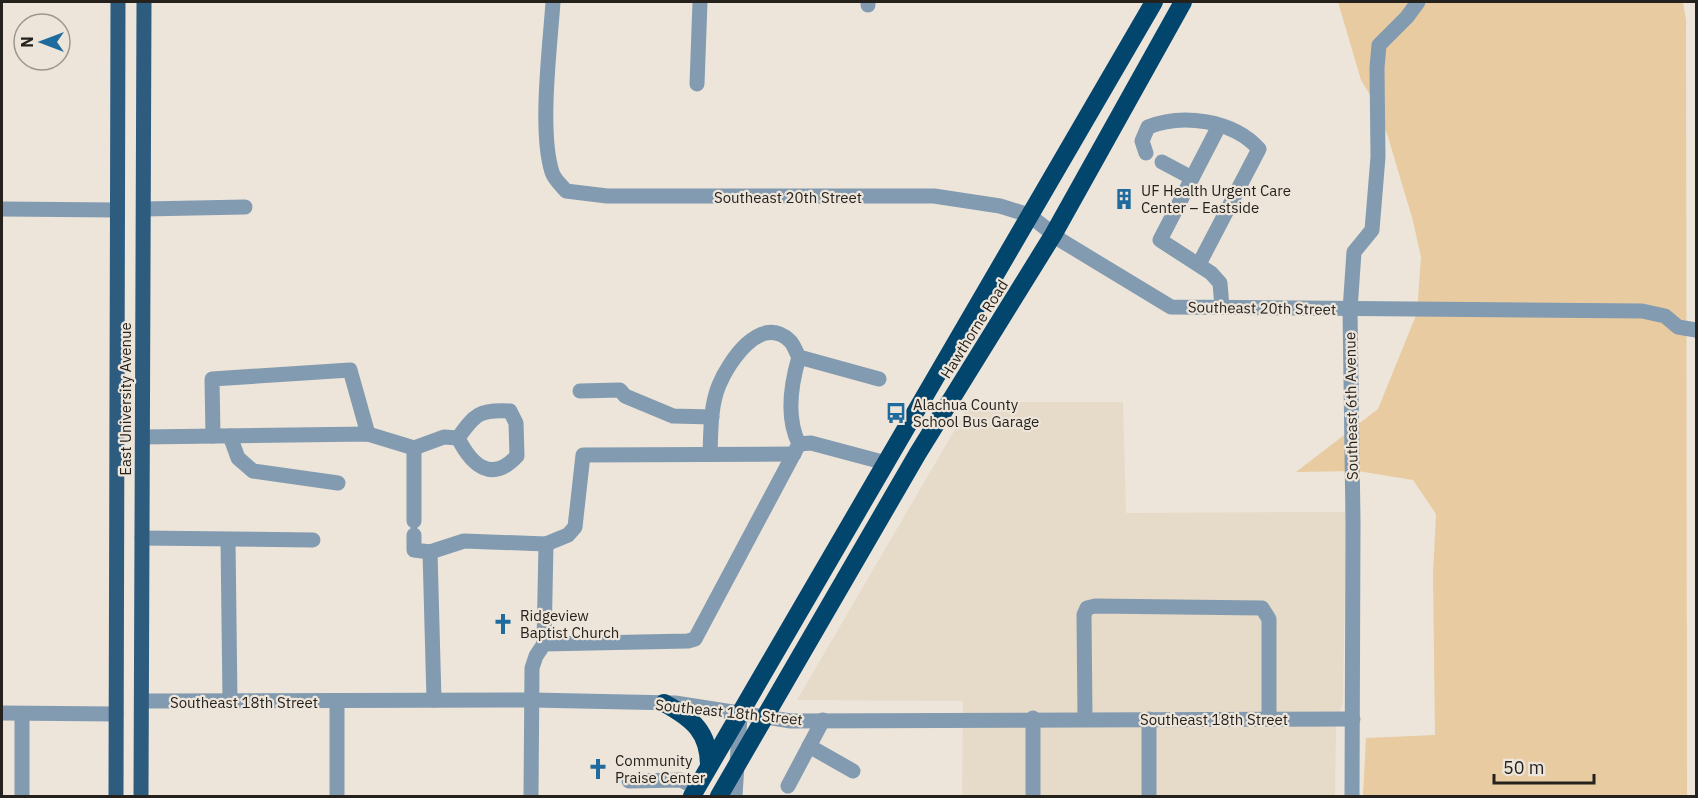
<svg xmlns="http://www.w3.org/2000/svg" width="1698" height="798" font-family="'IBM Plex Sans',sans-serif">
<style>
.built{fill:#e6dac9}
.green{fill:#e8cba0}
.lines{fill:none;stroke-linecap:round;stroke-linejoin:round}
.minor{stroke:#839bb0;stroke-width:15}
.major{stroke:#2e5c7f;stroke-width:15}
.highway{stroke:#02456d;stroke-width:18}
.labels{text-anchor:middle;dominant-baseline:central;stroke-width:4.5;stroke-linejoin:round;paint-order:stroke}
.poi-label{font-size:15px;fill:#25221e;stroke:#ede5da;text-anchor:start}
.street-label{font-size:15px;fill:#25221e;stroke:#ede5da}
</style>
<rect width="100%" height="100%" fill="#ede5da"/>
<path class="built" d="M 971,402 L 1123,402 L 1126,513 L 1346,512 L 1343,701 L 1336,726 L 1335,796 L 962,796 L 963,701 L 797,700 Z"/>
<path class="green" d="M 1338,2 L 1683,2 L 1686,20 L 1687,796 L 1363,796 L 1366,738 L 1435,735 L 1433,574 L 1436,514 L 1413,480 L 1358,471 L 1296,472 L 1378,409 L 1417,313 L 1421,257 L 1413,221 L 1388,137 L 1375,103 L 1361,80 Z"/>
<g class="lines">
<g class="minor">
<path d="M 553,2 C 550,47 539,131 552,172 C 554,179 561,185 566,191 L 607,196 L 934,196 L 1000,206 L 1029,215 L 1062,241 L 1171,307 L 1642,311 L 1665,316 L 1678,327 L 1696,330"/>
<path d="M 868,5 L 868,2"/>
<path d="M 697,84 L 700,2"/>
<path d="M 1219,126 L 1160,240 L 1211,273 L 1220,283 L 1222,307"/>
<path d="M 1146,153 L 1142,141 L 1148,127 C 1182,113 1233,120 1259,149 L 1199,264"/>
<path d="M 1162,162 L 1192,178"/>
<path d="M 2,209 L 117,210"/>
<path d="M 144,209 L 245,207"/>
<path d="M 799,357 C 791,384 786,418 799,444"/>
<path d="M 580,391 L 620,390 L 625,396 L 673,416 L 712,417"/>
<path d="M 213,436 L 212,379 L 350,370 L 368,434"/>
<path d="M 230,436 L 238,458 L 253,471 L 338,483"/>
<path d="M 143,437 L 368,434 L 414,448 L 414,521"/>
<path d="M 414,448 L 444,437 L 458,438 C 472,466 492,483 517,456 L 516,423 L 510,411 C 480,409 475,414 458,438"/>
<path d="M 710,454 C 711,431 710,407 719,385 C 728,363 761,312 790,341 C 794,345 796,352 799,357 L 879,379"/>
<path d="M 414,535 L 414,550 L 430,552 L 464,541 L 546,544 L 544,644"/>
<path d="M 142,538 L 313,540"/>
<path d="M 228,540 L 230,702"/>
<path d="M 546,544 L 568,535 L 575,527 L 583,455 L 794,454"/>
<path d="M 430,552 L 434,700"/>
<path d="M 142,701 L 532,700 L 675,703 L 791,721 L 1353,719"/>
<path d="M 337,701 L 337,796"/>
<path d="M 2,713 L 116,714"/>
<path d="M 22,714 L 22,796"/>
<path d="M 1033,718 L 1033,796"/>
<path d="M 1085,718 L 1084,615 L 1087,608 L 1095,606 L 1262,608 L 1269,619 L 1269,719"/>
<path d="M 809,746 L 853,771"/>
<path d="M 629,781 L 681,780 L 697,788"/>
<path d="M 788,786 L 823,720"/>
<path d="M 531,796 L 532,668 L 536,656 L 544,644 L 688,641 L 695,639 L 799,444 L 811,443 L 886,463"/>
<path d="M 735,796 L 740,717"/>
<path d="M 1149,796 L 1149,719"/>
<path d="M 1352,796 L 1353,522 L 1350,310 L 1354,252 L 1372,230 L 1378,157 L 1377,68 L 1379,45 L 1407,17 L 1418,2"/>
</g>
<g class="major">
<path d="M 116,796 L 118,2"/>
<path d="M 141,796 L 144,2"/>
</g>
<g class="highway">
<path d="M 664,703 C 693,719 709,732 709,766"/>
<path d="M 692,796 L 1154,2"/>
<path d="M 719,796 L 918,453 L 1053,235 L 1183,2"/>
</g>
</g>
<defs>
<symbol id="building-bare" viewBox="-9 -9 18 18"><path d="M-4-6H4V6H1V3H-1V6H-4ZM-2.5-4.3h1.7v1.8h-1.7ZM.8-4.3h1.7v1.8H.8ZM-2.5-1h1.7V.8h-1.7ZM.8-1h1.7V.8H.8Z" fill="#1f6b9e" stroke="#ede5da" stroke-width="2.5" paint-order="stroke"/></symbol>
<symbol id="bus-bare" viewBox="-9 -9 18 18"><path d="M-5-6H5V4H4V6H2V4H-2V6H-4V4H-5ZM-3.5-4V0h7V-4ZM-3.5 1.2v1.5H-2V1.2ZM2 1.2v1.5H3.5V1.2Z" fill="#1f6b9e" stroke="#ede5da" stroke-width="2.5" paint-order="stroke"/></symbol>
<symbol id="church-bare" viewBox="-9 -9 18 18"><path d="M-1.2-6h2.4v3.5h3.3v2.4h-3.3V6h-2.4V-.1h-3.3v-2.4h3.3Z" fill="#1f6b9e" stroke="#ede5da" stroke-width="2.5" paint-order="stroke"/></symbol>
</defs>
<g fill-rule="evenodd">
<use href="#building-bare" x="1109" y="184" width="30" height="30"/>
<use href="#bus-bare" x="881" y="398" width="30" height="30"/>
<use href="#church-bare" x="488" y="609" width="30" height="30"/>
<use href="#church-bare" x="583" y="754" width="30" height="30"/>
</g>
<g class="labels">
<g class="poi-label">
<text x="1141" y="190">UF Health Urgent Care<tspan x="1141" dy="17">Center – Eastside</tspan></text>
<text x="913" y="404">Alachua County<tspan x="913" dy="17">School Bus Garage</tspan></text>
<text x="520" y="615">Ridgeview<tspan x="520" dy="17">Baptist Church</tspan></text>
<text x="615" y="760">Community<tspan x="615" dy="17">Praise Center</tspan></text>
</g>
<g class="street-label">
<text x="788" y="197">Southeast 20th Street</text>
<text transform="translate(1262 308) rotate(1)">Southeast 20th Street</text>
<text transform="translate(974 329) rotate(-58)">Hawthorne Road</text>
<text transform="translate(125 399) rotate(-90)">East University Avenue</text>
<text transform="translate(1351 406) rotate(-91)">Southeast 6th Avenue</text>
<text x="244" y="702">Southeast 18th Street</text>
<text transform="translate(729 712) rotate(6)">Southeast 18th Street</text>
<text x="1214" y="719">Southeast 18th Street</text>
</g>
</g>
<rect width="1698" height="798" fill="none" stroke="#25221e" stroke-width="6"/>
<g transform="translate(42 42) rotate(270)"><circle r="28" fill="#ede5da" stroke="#9d978f" stroke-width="1.5"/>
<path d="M0-4.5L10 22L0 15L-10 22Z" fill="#1f6b9e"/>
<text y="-9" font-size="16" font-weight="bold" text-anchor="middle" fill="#25221e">N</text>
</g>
<path d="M1494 774v9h100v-9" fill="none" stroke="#25221e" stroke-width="3"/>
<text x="1503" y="774" font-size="18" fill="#25221e" stroke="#ede5da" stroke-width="4.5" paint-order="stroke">50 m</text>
</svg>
